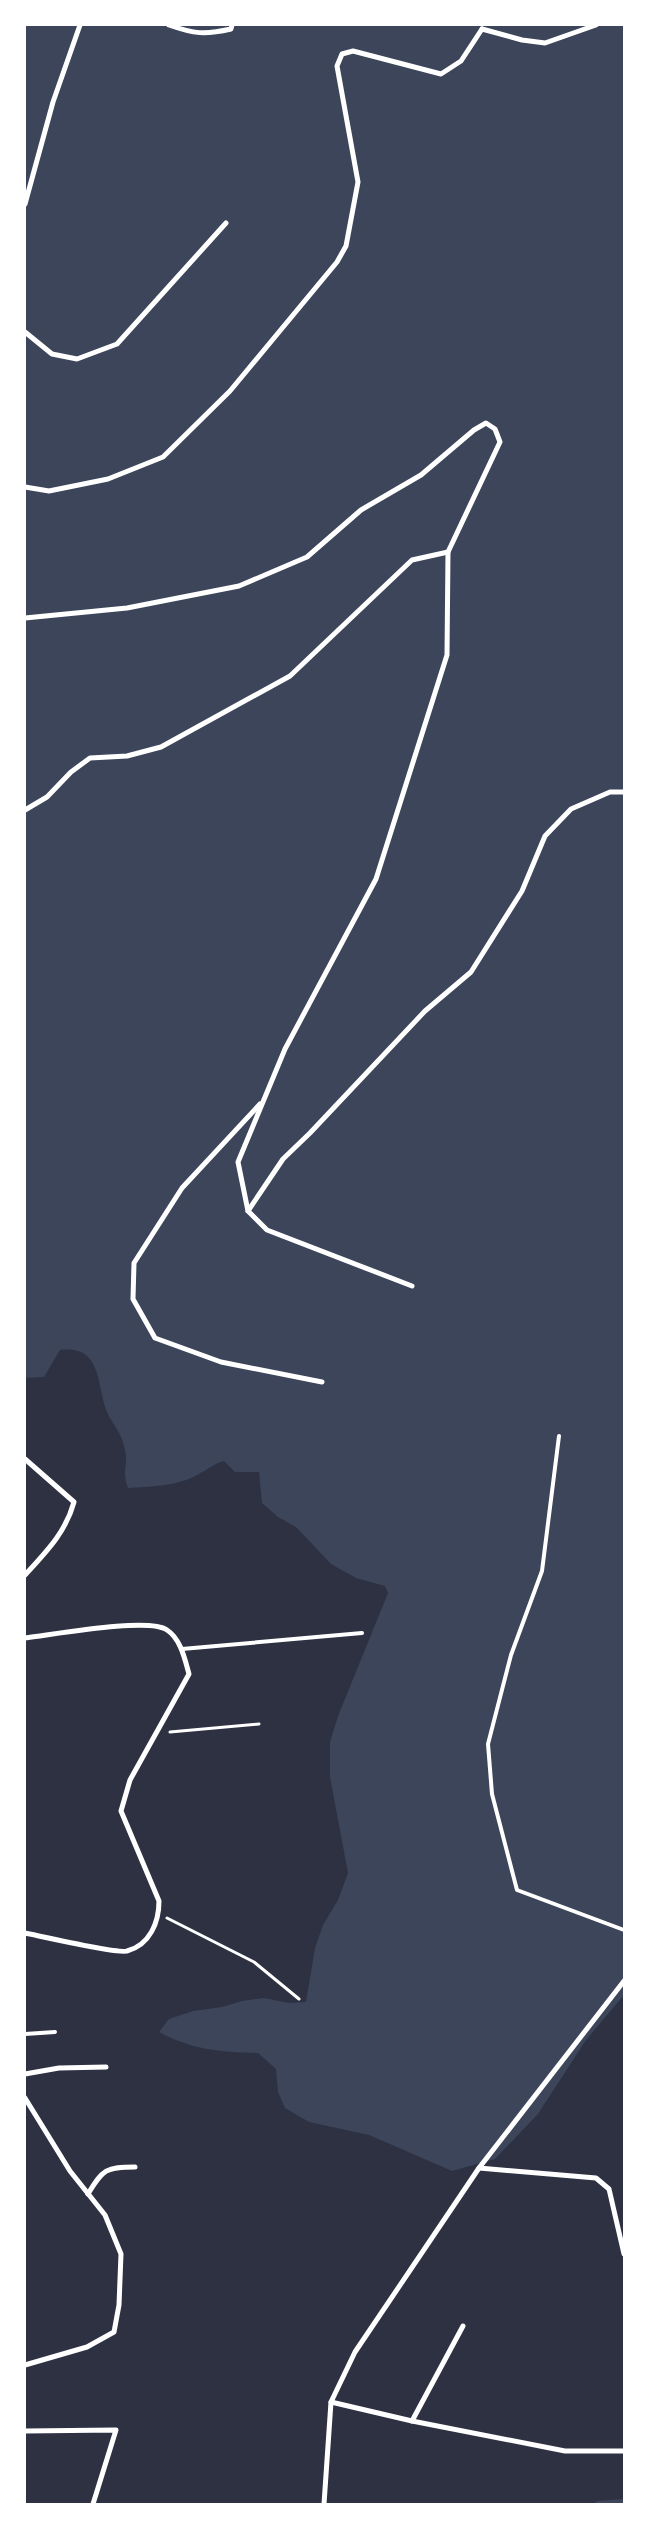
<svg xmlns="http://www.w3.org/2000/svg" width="649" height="2529" font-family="Raleway,sans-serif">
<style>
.green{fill:#3c4559}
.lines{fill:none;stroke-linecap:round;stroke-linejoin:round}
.path{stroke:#fff;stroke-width:3}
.service{stroke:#fff;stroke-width:4}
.minor{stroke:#fff;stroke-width:5}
</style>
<rect width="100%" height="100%" fill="#2d3142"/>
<g class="green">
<path d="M 25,25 L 624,25 L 624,1995 L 586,2040 L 538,2114 L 495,2159 L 452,2171 L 369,2135 L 309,2122 L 285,2108 L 278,2092 L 276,2069 L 258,2053 C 219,2052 193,2050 159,2032 L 169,2019 L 193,2011 L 222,2007 L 242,2001 L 264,1998 L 289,2003 L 306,2002 L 315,1948 L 323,1925 L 338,1900 L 348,1873 L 330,1777 L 330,1742 L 338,1716 L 388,1593 L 385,1586 L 356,1578 L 331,1564 L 296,1527 L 278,1517 L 262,1503 L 259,1472 L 235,1472 L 224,1461 C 213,1464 207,1470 197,1475 C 178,1486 149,1487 128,1488 C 121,1470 129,1465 125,1450 C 121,1431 114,1427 107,1412 C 96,1385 103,1345 60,1350 L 44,1377 L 25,1378 Z"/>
<path d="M 624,2499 L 624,2504 L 592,2504 L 598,2501 Z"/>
</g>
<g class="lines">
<g class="path">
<path d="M 170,1732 L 259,1724"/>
<path d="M 167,1918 L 254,1962 L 299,1999"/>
</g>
<g class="service">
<path d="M 559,1436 L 542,1571 L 511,1655 L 488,1744 L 492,1794 L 517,1890 L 624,1930"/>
<path d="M 182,1649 L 362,1633"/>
<path d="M 25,2034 L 55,2032"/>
</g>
<g class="minor">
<path d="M 169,25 C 194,34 205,35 231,29 L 232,25"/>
<path d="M 482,29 L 522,40 L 545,43 L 596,25"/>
<path d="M 25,204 L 53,102 L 80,25"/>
<path d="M 25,332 L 52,354 L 77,359 L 117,344 L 226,223"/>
<path d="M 25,487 L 49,491 L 108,479 L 163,457 L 230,391 L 337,262 L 346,246 L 358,182 L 337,66 L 342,54 L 353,51 L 441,74 L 461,61 L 482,29"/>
<path d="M 25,618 L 127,608 L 239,586 L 307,557 L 361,510 L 421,475 L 474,430 L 486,423 L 495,429 L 500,442 L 448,552 L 447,655 L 376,879 L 285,1049 L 238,1162 L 248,1211 L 267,1230 L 412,1286"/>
<path d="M 25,810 L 47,797 L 71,772 L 90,758 L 127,756 L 161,747 L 290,676 L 412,560 L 448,552"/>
<path d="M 260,1104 L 182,1188 L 134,1263 L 133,1299 L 155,1338 L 221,1362 L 322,1382"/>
<path d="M 248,1211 L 283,1159 L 310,1133 L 425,1011 L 471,972 L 522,891 L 545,836 L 571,809 L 610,792 L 624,792"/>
<path d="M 25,1459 L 74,1502 C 66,1532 46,1552 25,1575"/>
<path d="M 25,1638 C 52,1635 148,1617 167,1630 C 181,1639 185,1660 189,1674 L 130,1780 L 121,1811 L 159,1901 C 159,1922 150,1945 127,1951 C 118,1954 40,1936 25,1933"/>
<path d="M 25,2074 L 59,2068 L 106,2067"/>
<path d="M 25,2098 L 70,2171 L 105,2215 L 121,2254 L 119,2305 L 114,2332 L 87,2347 L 25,2365"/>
<path d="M 479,2168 L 596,2178 L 609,2189 L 624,2254"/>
<path d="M 88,2194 C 103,2169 106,2167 135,2167"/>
<path d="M 331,2402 L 412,2421 L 565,2451 L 624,2451"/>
<path d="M 412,2421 L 463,2326"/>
<path d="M 25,2431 L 116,2430 L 93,2504"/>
<path d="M 324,2504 L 331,2402 L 355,2352 L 479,2168 L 624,1981"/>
</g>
</g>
<rect width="649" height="2529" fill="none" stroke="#ffffff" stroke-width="52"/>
</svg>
